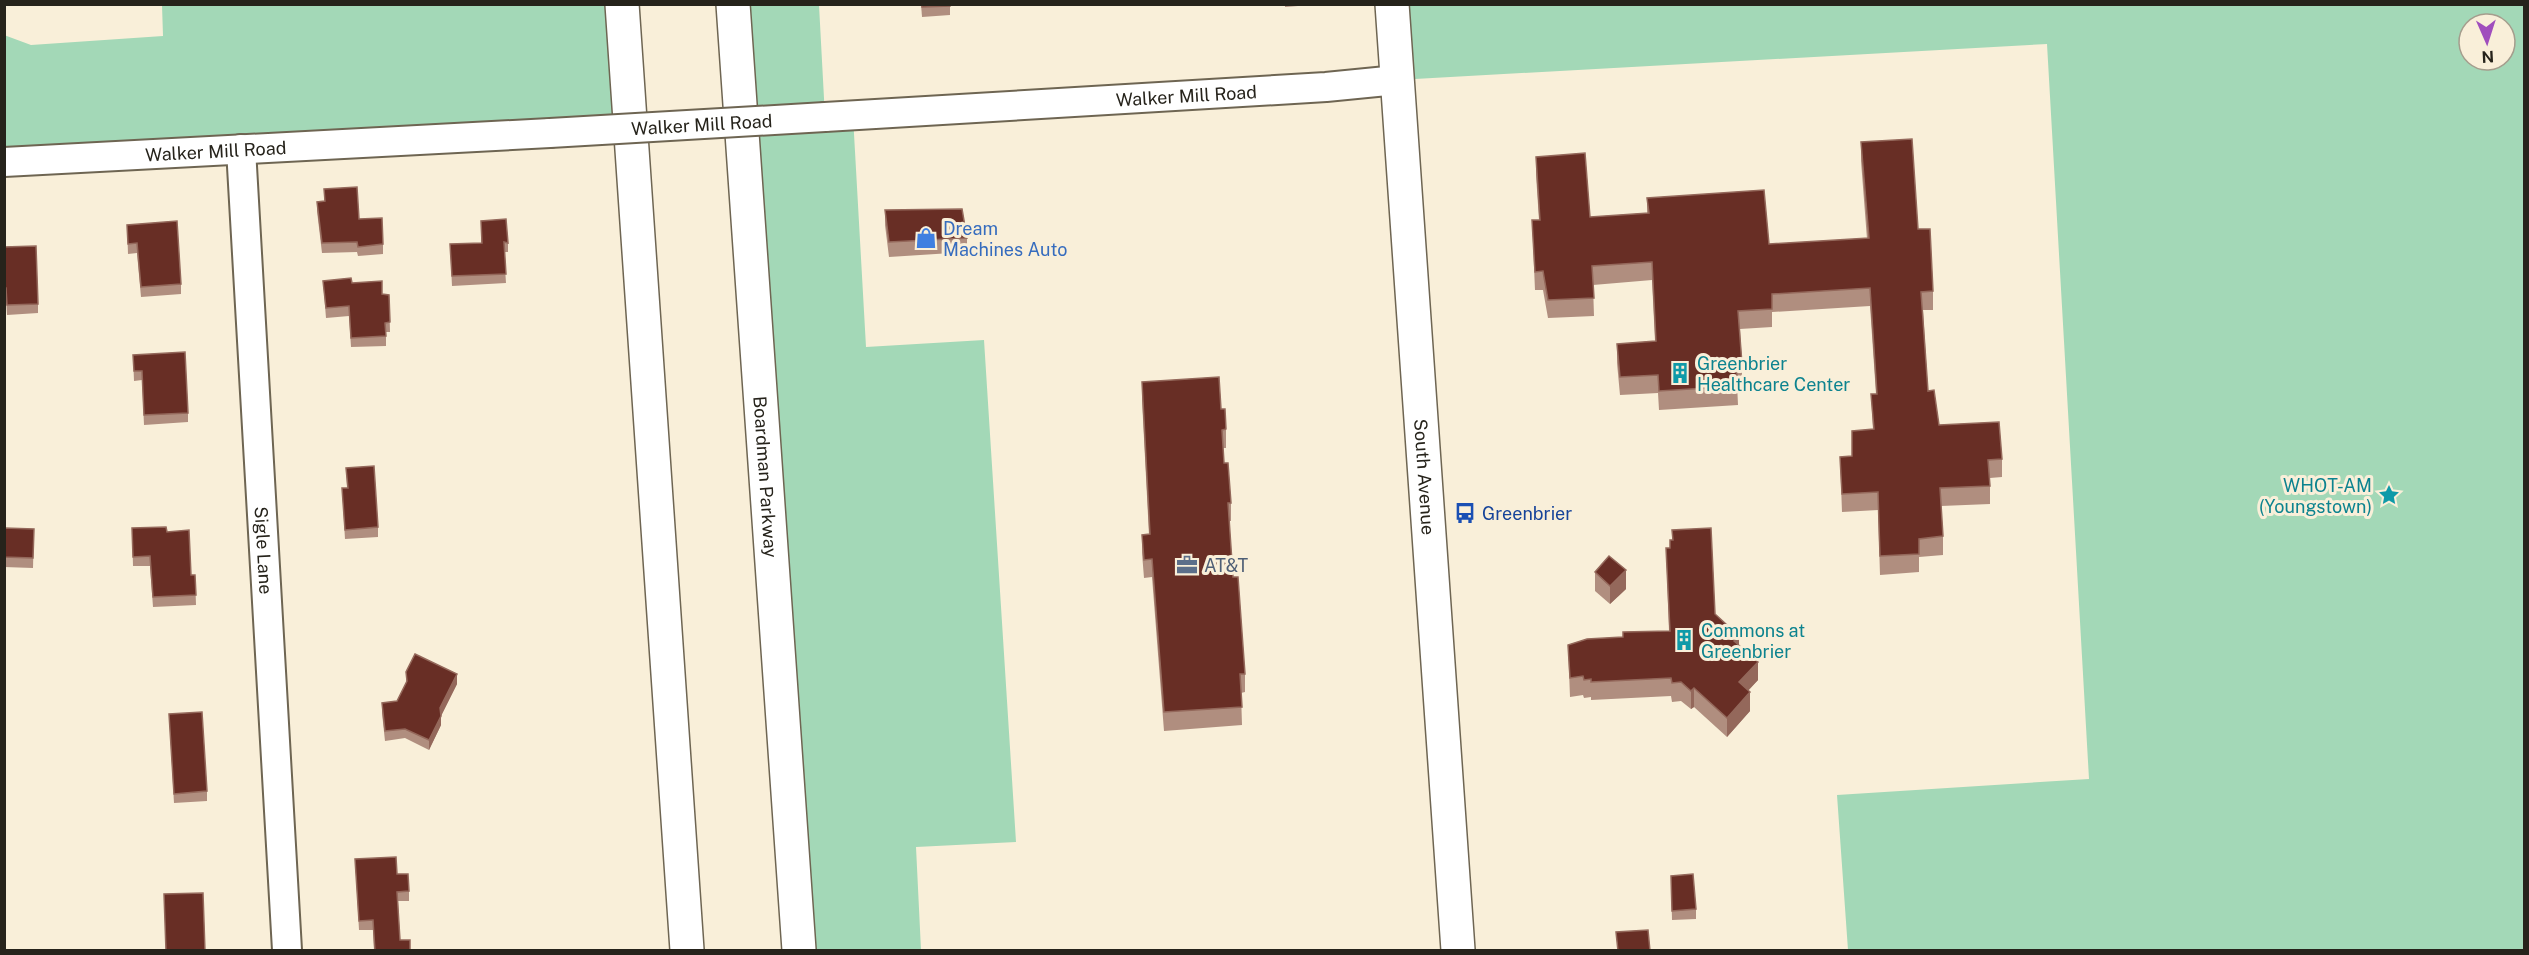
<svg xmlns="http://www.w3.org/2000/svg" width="2529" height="955" font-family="'Public Sans',sans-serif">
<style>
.green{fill:#a3d8b7;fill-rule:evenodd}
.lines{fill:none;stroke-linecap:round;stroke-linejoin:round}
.minor-casing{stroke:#6e6552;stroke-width:32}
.major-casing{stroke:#6e6552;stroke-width:36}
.highway-casing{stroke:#6e6552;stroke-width:36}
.minor{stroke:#fff;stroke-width:28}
.major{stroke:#fff;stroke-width:33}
.highway{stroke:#fff;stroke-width:33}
.minor-bridge-casing{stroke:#6e6552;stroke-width:32;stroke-linecap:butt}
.minor-bridge{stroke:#fff;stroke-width:28}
.wall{fill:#b08e7f}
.shaded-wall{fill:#94685b}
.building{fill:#682e25;stroke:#94685b;stroke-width:1.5}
.labels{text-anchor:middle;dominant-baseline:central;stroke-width:6;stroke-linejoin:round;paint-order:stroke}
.street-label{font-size:18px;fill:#26231b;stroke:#f9efd9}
.shop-label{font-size:18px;fill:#366cbe;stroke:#f9efd9;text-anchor:start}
.culture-label{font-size:18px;fill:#0d838f;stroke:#f9efd9;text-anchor:start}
.transit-label{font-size:18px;fill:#164399;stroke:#f9efd9;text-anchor:start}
.service-label{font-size:18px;fill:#4e5e75;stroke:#f9efd9;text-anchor:start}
</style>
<rect width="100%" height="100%" fill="#f9efd9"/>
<g class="green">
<path d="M 162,5 L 622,5 L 630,128 L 5,162 L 4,35 L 31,45 L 163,36 Z"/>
<path d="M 733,5 L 819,5 L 825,117 L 853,116 L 866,347 L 984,340 L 1016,842 L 916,847 L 921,950 L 799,950 Z"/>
<path d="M 1392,5 L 2524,5 L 2524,950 L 1848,950 L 1837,795 L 2089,779 L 2047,44 L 1397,80 ZM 2469,24 L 2505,24 L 2505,60 L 2469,60 Z"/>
</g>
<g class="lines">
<defs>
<g id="minor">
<path id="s1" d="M 825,117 L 1326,87 L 1397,80"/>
<path id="s2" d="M 241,149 L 287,950"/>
<path id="s3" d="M 4,162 L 550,133"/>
</g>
<g id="major">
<path id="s4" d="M 1392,4 L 1458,950"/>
</g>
<g id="highway">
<path d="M 622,4 L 687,950"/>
<path id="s5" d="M 733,4 L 799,950"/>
</g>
</defs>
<use href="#minor" class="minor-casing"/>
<use href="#major" class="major-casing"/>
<use href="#highway" class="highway-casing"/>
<use href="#minor" class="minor"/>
<use href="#major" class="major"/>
<use href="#highway" class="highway"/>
<defs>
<g id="minor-bridge">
<path id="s6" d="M 550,133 L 825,117"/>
</g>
</defs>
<use href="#minor-bridge" class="minor-bridge-casing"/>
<use href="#minor-bridge" class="minor-bridge"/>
</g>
<g class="wall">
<path d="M 921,4 L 950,4 L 950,15 L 922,17 Z"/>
<path d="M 1285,4 L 1324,4 L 1285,7 Z"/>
<path d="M 1861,142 L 1918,229 L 1933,291 L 1933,310 L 1923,310 L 1928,391 L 1939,425 L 2002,459 L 2002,477 L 1990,478 L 1990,504 L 1941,506 L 1943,536 L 1943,555 L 1919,557 L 1919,572 L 1880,575 L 1878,510 L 1842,512 L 1840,457 L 1852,456 L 1873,430 L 1871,394 L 1876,394 L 1870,306 L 1772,312 L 1772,327 L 1740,329 L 1742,364 L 1742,383 L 1737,383 L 1738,405 L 1659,410 L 1658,393 L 1620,395 L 1617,363 L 1617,344 L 1655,341 L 1652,280 L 1593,285 L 1594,316 L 1548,318 L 1543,290 L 1535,290 L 1532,220 L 1539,220 L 1536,175 L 1536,157 L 1590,217 L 1647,213 L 1647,198 L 1769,244 L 1867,239 L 1861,161 Z"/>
<path d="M 324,189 L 359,219 L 383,244 L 383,254 L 358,256 L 357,252 L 322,253 L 317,211 L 317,202 L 324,201 Z"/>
<path d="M 885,210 L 967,238 L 967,252 L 889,257 L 885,225 Z"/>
<path d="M 481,221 L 508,243 L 508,252 L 504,252 L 506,283 L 452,286 L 450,244 L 481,243 Z"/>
<path d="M 127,225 L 181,284 L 181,294 L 141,297 L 137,253 L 128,254 Z"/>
<path d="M 4,247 L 38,304 L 38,313 L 7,315 L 6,298 L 4,298 Z"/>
<path d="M 323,281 L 352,283 L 382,294 L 389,295 L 390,332 L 386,332 L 386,346 L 351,347 L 349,316 L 326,318 Z"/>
<path d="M 133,355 L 188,413 L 188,422 L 144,425 L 142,380 L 134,381 Z"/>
<path d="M 1142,382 L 1221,409 L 1226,429 L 1226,448 L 1223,448 L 1224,463 L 1231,503 L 1231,521 L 1229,521 L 1233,577 L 1245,674 L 1245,692 L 1241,693 L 1242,725 L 1164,731 L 1152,577 L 1144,578 L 1142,553 L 1142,535 L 1149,535 L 1142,400 Z"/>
<path d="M 346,468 L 378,527 L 378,537 L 345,539 L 342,488 L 347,488 Z"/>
<path d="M 4,528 L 34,529 L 33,568 L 4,567 Z"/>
<path d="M 132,528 L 167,532 L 191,575 L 195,575 L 196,605 L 153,607 L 150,566 L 133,566 Z"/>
<path d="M 1672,530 L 1715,614 L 1739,645 L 1758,680 L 1748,691 L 1750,711 L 1727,737 L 1694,707 L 1691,709 L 1681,701 L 1672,702 L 1671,696 L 1591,700 L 1591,697 L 1584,698 L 1583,695 L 1570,697 L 1568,645 L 1623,637 L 1623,632 L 1669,631 L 1666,548 L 1670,548 L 1672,540 Z"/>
<path d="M 1595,572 L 1626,589 L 1610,604 L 1595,591 Z"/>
<path d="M 406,672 L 457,684 L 441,716 L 441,725 L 429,750 L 405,738 L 385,741 L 382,713 L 382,703 L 397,701 L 406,683 Z"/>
<path d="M 169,714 L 207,791 L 207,801 L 174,803 Z"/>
<path d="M 355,859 L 397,874 L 409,891 L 409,901 L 398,901 L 400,940 L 410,951 L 374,951 L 373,930 L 359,930 Z"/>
<path d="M 1671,876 L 1696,909 L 1696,919 L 1672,920 Z"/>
</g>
<g class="shaded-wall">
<path d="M 1626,570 L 1626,589 L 1610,604 L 1610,586 Z"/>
<path d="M 1739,636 L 1739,654 L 1734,641 Z"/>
<path d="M 1758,662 L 1758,680 L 1739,700 L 1739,682 Z"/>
<path d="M 457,674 L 457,684 L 440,718 L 440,708 Z"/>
<path d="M 1694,688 L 1694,707 L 1691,709 L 1691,691 Z"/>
<path d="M 1750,692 L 1750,711 L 1727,737 L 1727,718 Z"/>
<path d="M 441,716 L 441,725 L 429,750 L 429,740 Z"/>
</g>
<g class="building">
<path d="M 922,4 L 950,4 L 950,6 L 922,7 Z"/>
<path d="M 1912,139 L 1918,229 L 1930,229 L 1933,291 L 1921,292 L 1928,391 L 1934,390 L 1939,425 L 1999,422 L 2002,459 L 1988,460 L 1990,486 L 1940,488 L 1943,536 L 1919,539 L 1919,554 L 1880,556 L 1878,492 L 1842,494 L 1840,457 L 1852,456 L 1852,431 L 1874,429 L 1871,394 L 1877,394 L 1870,288 L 1772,294 L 1772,309 L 1738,311 L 1742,364 L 1736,365 L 1738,386 L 1659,391 L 1658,375 L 1620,377 L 1617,344 L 1656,341 L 1652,262 L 1592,266 L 1594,298 L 1548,300 L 1543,271 L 1535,272 L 1532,220 L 1540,220 L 1536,157 L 1585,153 L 1590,217 L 1649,213 L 1647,198 L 1764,190 L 1769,244 L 1869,238 L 1861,142 Z"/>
<path d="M 357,187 L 359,219 L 382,218 L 383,244 L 358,247 L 357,242 L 322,243 L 317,202 L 325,201 L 324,189 Z"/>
<path d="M 962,209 L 967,238 L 889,242 L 885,210 Z"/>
<path d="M 506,219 L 508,243 L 504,242 L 506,274 L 452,276 L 450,244 L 482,243 L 481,221 Z"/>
<path d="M 177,221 L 181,284 L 141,287 L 137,243 L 128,244 L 127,225 Z"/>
<path d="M 36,246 L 38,304 L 7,305 L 6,288 L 4,288 L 4,247 Z"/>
<path d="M 351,278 L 352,283 L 382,281 L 382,294 L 389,295 L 390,322 L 385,323 L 386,336 L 351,338 L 349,306 L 326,308 L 323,281 Z"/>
<path d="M 185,352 L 188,413 L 144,415 L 142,371 L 134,371 L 133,355 Z"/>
<path d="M 1219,377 L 1221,409 L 1225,409 L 1226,429 L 1222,430 L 1224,463 L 1228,463 L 1231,503 L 1228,503 L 1233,577 L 1238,577 L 1245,674 L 1240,674 L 1242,707 L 1164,712 L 1152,559 L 1144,560 L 1142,535 L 1150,534 L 1142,382 Z"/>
<path d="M 374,466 L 378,527 L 345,530 L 342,488 L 348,488 L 346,468 Z"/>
<path d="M 166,527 L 167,532 L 189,530 L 191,575 L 195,575 L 196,595 L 153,597 L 150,556 L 133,557 L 132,528 Z"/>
<path d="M 4,528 L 34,529 L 33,558 L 4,557 Z"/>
<path d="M 1711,528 L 1715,614 L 1739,636 L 1734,641 L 1758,662 L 1739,682 L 1750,692 L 1727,718 L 1694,688 L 1691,691 L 1681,682 L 1672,683 L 1671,678 L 1591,682 L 1591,679 L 1584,680 L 1583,676 L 1570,678 L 1568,645 L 1587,639 L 1623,637 L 1623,632 L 1670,631 L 1666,548 L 1670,548 L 1670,540 L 1673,540 L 1672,530 Z"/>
<path d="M 1609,556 L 1626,570 L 1610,586 L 1595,572 Z"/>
<path d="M 415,654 L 457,674 L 440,708 L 441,716 L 429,740 L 405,729 L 385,731 L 382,703 L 397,701 L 407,681 L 406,672 Z"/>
<path d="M 202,712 L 207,791 L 174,794 L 169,714 Z"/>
<path d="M 396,857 L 397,874 L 408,874 L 409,891 L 397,892 L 400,940 L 410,940 L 410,951 L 375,951 L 373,920 L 359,921 L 355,859 Z"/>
<path d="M 1693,874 L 1696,909 L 1672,911 L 1671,876 Z"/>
<path d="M 203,893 L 205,951 L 166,951 L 164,894 Z"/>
<path d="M 1648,930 L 1650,951 L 1618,951 L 1616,932 Z"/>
</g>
<defs>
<symbol id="shop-bare" viewBox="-9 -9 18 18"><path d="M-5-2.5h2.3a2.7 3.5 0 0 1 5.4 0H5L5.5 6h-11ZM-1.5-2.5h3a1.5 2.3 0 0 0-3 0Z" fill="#3f7fe0" stroke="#f9efd9" stroke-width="2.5" paint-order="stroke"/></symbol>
<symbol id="building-bare" viewBox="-9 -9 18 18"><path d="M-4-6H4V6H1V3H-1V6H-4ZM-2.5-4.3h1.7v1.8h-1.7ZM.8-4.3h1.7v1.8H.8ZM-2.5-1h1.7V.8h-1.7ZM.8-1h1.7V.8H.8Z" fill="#0f9aa8" stroke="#f9efd9" stroke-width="2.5" paint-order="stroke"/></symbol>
<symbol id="sight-bare" viewBox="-9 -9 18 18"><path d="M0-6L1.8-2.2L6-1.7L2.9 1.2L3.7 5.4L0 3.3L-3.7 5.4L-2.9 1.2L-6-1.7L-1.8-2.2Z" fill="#0f9aa8" stroke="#f9efd9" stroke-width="2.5" paint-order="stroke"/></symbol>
<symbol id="bus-bare" viewBox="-9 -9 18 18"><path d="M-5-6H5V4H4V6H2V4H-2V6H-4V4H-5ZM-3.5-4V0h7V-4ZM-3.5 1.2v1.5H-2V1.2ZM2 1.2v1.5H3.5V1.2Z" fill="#1a4fb4" stroke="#f9efd9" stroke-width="2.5" paint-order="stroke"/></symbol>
<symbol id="office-bare" viewBox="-9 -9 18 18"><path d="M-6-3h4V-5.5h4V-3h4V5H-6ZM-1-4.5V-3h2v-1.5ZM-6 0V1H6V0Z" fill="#5c6f8a" stroke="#f9efd9" stroke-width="2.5" paint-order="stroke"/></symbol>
</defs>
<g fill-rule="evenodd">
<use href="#shop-bare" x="911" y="223" width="30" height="30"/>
<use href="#building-bare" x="1665" y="358" width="30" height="30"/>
<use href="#sight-bare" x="2374" y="480" width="30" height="30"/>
<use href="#bus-bare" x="1450" y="498" width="30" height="30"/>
<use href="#office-bare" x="1172" y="550" width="30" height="30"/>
<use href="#building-bare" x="1669" y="625" width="30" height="30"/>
</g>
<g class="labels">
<g class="street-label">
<text stroke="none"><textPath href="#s1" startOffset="362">Walker Mill Road</textPath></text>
<text stroke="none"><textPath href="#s6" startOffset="152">Walker Mill Road</textPath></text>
<text stroke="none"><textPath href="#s3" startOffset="212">Walker Mill Road</textPath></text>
<text stroke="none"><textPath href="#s5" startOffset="474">Boardman Parkway</textPath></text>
<text stroke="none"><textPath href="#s4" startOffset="474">South Avenue</textPath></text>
<text stroke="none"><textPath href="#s2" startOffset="402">Sigle Lane</textPath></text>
</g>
<g class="shop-label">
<text x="943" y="228">Dream<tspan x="943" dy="21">Machines Auto</tspan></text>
</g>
<g class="culture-label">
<text x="1697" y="363">Greenbrier<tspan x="1697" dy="21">Healthcare Center</tspan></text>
<text x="2372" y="485" text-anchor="end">WHOT-AM<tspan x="2372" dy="21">(Youngstown)</tspan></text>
<text x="1701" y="630">Commons at<tspan x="1701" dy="21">Greenbrier</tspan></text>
</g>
<g class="transit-label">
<text x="1482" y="513">Greenbrier</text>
</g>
<g class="service-label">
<text x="1204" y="565">AT&amp;T</text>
</g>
</g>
<rect width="2529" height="955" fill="none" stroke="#26231b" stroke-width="12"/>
<g transform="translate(2487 42) rotate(177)"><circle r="28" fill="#f9efd9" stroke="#a59d8d" stroke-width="1.5"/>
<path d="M0-4.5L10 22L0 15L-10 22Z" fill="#a04ebd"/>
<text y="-9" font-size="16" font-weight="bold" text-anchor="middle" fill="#26231b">N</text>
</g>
</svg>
